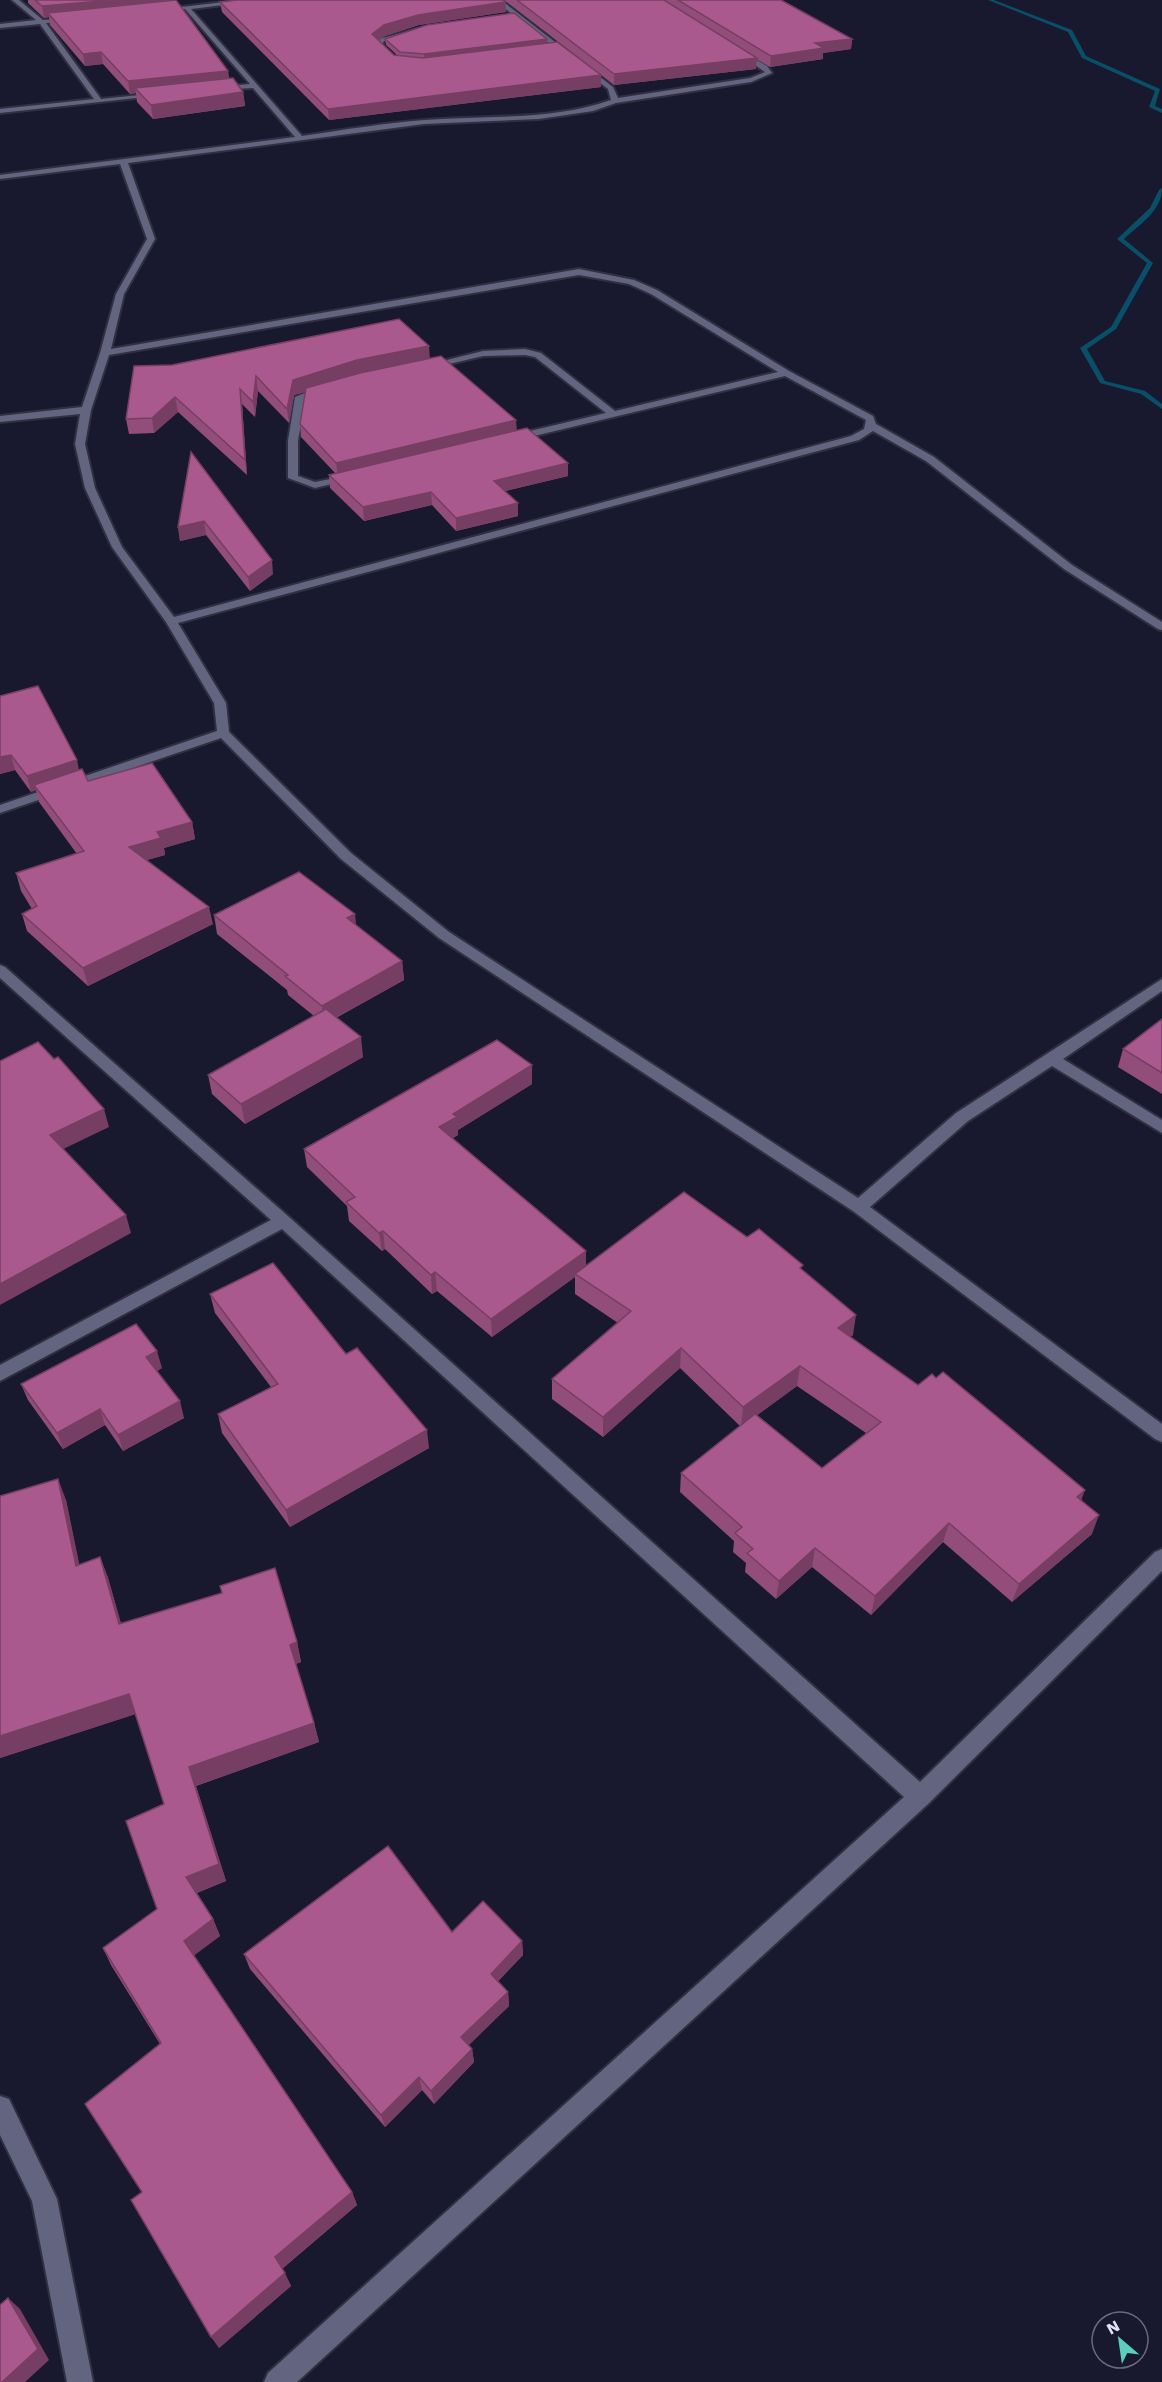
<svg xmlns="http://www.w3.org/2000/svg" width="1162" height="2382" font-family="'Work Sans',sans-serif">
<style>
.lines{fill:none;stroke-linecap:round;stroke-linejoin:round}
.stream{fill:#084f67;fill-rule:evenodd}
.minor-casing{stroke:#313042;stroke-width:4}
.minor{fill:#636580;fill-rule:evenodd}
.wall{fill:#924d7a;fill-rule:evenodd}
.shaded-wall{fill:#773e63}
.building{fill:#aa598e;stroke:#773e63;stroke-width:1.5}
</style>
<rect width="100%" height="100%" fill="#18182e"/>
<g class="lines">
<g class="stream">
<path d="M 988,0 L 994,0 L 1072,30 L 1086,56 L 1160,89 L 1155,106 L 1162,109 L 1162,113 L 1149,107 L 1155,91 L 1082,58 L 1068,32 Z"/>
<path d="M 1162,188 C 1162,211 1139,225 1124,239 L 1153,263 L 1116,329 L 1087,349 L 1105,381 L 1145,391 L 1162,404 L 1162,409 L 1141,394 L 1100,383 L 1080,348 L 1111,327 L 1147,263 L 1117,239 L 1150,208 L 1159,190 Z"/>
</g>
<defs>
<g id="minor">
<path d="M 12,0 L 19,0 L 43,20 L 73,18 L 71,21 L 46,23 L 101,99 L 159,93 L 163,95 L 0,113 L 0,109 L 94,99 L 40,24 L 0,28 L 0,24 L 36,20 Z"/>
<path d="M 241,0 L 263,0 L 191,9 L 302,136 C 343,130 384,123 425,120 C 487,115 552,121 611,100 L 608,89 L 494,0 L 501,0 L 613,87 L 618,98 L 750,78 L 765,72 L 737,53 L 739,50 L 767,66 L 772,73 L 751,82 L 616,103 L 593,111 L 539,119 L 424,124 L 128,163 L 155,239 L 124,294 L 111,349 L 579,269 L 634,280 L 657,290 L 789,371 L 873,416 L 876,424 L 934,457 L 1072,565 L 1162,622 L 1162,630 L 1158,629 L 1064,569 L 926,461 L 873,431 L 859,440 L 178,623 L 226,703 L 229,732 L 351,853 L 449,932 L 858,1198 L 956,1113 L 1162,979 L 1162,991 L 1063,1059 L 1162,1120 L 1162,1133 L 1052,1066 L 968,1121 L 870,1207 L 1162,1424 L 1162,1442 L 1155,1439 L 853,1211 L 439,938 L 341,859 L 221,738 L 0,813 L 0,805 L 217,731 L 214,703 L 166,622 L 112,547 L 85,488 L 75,444 L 80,414 L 0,422 L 0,416 L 82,407 L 100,353 L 116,294 L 147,239 L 120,164 L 0,179 L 0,175 L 295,137 L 253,88 L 215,90 L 217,87 L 250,84 L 185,9 L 156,10 ZM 579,275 L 629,284 L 651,294 L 778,372 L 615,411 L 541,353 L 525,349 L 483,351 L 423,366 L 428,369 L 483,356 L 525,355 L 535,357 L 606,413 L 509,436 L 509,440 L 513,441 L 785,376 L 866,420 L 864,429 L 851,436 L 174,617 L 122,547 L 95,488 L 85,444 L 91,410 L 109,355 Z"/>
<path d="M 424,27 L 426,30 L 384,41 L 382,45 L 391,57 L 387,57 L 375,45 L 379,39 Z"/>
<path d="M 324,385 L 329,388 L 327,390 L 305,399 L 298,441 L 298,476 L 315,482 L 351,475 L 356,478 L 315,488 L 288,478 L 288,441 L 295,397 Z"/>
<path d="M 0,965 L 5,967 L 289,1217 L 920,1782 L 1155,1552 L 1162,1549 L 1162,1571 L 928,1804 L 297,2382 L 264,2382 L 268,2373 L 904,1797 L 282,1229 L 0,1381 L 0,1365 L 271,1220 L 0,978 Z"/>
<path d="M 0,2096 L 9,2099 L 57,2199 L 93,2382 L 67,2382 L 32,2201 L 0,2135 Z"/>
</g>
</defs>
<use href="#minor" class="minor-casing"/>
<use href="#minor" class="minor"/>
</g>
<g class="wall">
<path d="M 28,0 L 173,0 L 228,71 L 229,79 L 243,92 L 245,106 L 153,119 L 137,102 L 136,93 L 130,94 L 103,64 L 85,66 L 50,25 L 49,17 L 44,18 L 28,3 Z"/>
<path d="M 504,0 L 781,0 L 852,39 L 851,49 L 823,53 L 823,59 L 770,67 L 756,59 L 756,69 L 614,85 Z"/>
<path d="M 220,2 L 505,2 L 506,12 L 419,25 L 385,36 L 379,40 L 394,55 L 397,55 L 386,45 L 385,39 L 547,43 L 601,75 L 601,87 L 329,120 L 222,12 Z"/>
<path d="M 430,359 L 517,430 L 568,463 L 568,476 L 505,491 L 518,516 L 456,531 L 432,505 L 364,521 L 330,488 L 329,475 L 336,474 L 301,437 L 300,424 L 305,392 L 294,395 L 289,423 L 258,391 L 255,417 L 242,404 L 247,475 L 178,412 L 154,433 L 129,434 L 126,419 L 134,366 Z"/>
<path d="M 191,452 L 273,574 L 250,591 L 206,535 L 180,541 L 178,527 Z"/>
<path d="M 0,696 L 79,770 L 88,781 L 192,822 L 195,839 L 164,848 L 165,855 L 147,860 L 213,924 L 88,986 L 27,931 L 22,914 L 32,909 L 21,891 L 16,873 L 77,854 L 39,802 L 36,790 L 31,792 L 15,770 L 0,774 Z"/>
<path d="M 214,915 L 356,926 L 402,961 L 404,980 L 336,1018 L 363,1057 L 245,1124 L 212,1094 L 208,1075 L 314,1016 L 288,995 L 287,990 L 217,934 Z"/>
<path d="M 1162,1019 L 1162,1094 L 1118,1067 L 1123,1049 Z"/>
<path d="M 532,1065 L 532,1084 L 458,1130 L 458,1135 L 453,1138 L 586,1251 L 586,1266 L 747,1237 L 802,1270 L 853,1335 L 850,1337 L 1082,1500 L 1092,1534 L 1012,1602 L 943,1542 L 871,1615 L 812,1567 L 776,1599 L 745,1572 L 746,1563 L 733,1552 L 734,1541 L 680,1492 L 681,1473 L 740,1426 L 680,1368 L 603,1437 L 552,1399 L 552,1379 L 618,1323 L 575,1294 L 575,1277 L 492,1337 L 437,1291 L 432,1294 L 385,1249 L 382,1251 L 349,1221 L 347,1206 L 307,1167 L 304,1149 ZM 797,1386 L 866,1433 L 822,1468 L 757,1415 Z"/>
<path d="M 210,1294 L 346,1354 L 429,1448 L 290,1527 L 222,1433 L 218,1414 L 271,1387 L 215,1313 Z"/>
<path d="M 162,1368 L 157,1371 L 184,1418 L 123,1451 L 105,1425 L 63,1449 L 28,1400 L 21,1384 Z"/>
<path d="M 66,1500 L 79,1565 L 100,1557 L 108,1578 L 121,1624 L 297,1642 L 301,1662 L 296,1664 L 314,1723 L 319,1742 L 196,1786 L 226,1881 L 197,1893 L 213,1919 L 220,1936 L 194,1955 L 352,2192 L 357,2205 L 282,2269 L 291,2286 L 219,2348 L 142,2192 L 160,2044 L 111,1965 L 103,1948 L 157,1909 L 164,1804 L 135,1714 L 0,1758 Z"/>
<path d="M 452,1932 L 522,1941 L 523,1955 L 498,1981 L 508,1992 L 509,2006 L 468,2045 L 472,2049 L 474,2062 L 434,2104 L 422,2090 L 385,2127 L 250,1969 L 244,1954 Z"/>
</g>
<g class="shaded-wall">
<path d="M 113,0 L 173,0 L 174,6 L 48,13 L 49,17 L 44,18 L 42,6 Z"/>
<path d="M 505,2 L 506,12 L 419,25 L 385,36 L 373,45 L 372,34 L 384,25 L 418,15 Z"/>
<path d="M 547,39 L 547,45 L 424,61 L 424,54 Z"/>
<path d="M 852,39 L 851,49 L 823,53 L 823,59 L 770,67 L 771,56 L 815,43 Z"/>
<path d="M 101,52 L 103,64 L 85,66 L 83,54 Z"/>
<path d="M 757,58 L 756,69 L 614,85 L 614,74 Z"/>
<path d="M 228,71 L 229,84 L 135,88 L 136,93 L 130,94 L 128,81 Z"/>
<path d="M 601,75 L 601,87 L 329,120 L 328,109 Z"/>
<path d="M 243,92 L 245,106 L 153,119 L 151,105 Z"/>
<path d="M 429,346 L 430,360 L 359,375 L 294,395 L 289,423 L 287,409 L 293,380 L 357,360 Z"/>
<path d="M 256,376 L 258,391 L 255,417 L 253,402 Z"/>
<path d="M 240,389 L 242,404 L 247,475 L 245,460 Z"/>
<path d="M 175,397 L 178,412 L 154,433 L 152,418 Z"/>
<path d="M 516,420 L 517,432 L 338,476 L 336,463 Z"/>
<path d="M 568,463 L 568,476 L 494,494 L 494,481 Z"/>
<path d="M 431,492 L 432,505 L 364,521 L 363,507 Z"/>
<path d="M 518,503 L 518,516 L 456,531 L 456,518 Z"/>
<path d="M 204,521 L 206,535 L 180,541 L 178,527 Z"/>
<path d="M 272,560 L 273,574 L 250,591 L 248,577 Z"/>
<path d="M 11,755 L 15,770 L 0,774 L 0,757 Z"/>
<path d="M 77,760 L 80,775 L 34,785 L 36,790 L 31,792 L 27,776 Z"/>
<path d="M 192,822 L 195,839 L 164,848 L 165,855 L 133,864 L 129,847 L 157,832 Z"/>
<path d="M 209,907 L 213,924 L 88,986 L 83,968 Z"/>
<path d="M 355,914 L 357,933 L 347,918 Z"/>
<path d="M 402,961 L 404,980 L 324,1024 L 322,1006 Z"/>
<path d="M 361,1037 L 363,1057 L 245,1124 L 241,1104 Z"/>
<path d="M 532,1065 L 532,1084 L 458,1130 L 458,1135 L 440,1145 L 439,1127 L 453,1114 Z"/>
<path d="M 104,1109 L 109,1127 L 55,1153 L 50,1135 Z"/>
<path d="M 126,1215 L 131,1233 L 0,1305 L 0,1284 Z"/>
<path d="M 383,1231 L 385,1249 L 382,1251 L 379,1233 Z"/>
<path d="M 586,1251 L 586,1269 L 575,1274 L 575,1277 L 492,1337 L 491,1319 Z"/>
<path d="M 435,1272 L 437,1291 L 432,1294 L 431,1275 Z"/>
<path d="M 856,1315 L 853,1335 L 834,1348 L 838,1328 Z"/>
<path d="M 681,1348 L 680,1368 L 603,1437 L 603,1417 Z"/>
<path d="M 157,1351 L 162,1368 L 151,1374 L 146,1357 Z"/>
<path d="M 800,1366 L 797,1386 L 741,1427 L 743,1407 Z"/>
<path d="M 180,1401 L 184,1418 L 123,1451 L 118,1435 Z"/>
<path d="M 100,1409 L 105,1425 L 63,1449 L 57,1433 Z"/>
<path d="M 427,1430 L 429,1448 L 290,1527 L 286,1510 Z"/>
<path d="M 58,1479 L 66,1500 L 84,1587 L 76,1566 Z"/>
<path d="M 1085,1490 L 1078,1509 L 1077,1497 Z"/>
<path d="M 1099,1515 L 1092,1534 L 1012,1602 L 1019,1584 Z"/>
<path d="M 949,1523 L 943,1542 L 871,1615 L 875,1596 Z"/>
<path d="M 815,1548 L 812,1567 L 776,1599 L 779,1581 Z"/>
<path d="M 100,1557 L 108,1578 L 127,1644 L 119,1624 Z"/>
<path d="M 297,1642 L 301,1662 L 295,1664 L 290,1645 Z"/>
<path d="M 129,1694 L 136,1714 L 0,1758 L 0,1736 Z"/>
<path d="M 314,1723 L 319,1742 L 196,1786 L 226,1881 L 193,1894 L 186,1877 L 189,1767 Z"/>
<path d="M 213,1919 L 220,1936 L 192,1957 L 184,1941 Z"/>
<path d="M 522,1941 L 523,1955 L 492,1988 L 491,1974 Z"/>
<path d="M 508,1992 L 509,2006 L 463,2051 L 461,2037 Z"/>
<path d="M 472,2049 L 474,2062 L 434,2104 L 431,2091 Z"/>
<path d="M 419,2077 L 422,2090 L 385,2127 L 381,2115 Z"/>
<path d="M 352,2192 L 357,2205 L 281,2269 L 275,2257 Z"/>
<path d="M 285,2273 L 291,2286 L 219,2348 L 211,2337 Z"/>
<path d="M 8,2298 L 20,2309 L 49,2360 L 25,2382 L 2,2382 Z"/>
</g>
<g class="building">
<path d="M 35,0 L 113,0 L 42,6 Z"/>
<path d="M 176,0 L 228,71 L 128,81 L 101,52 L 83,54 L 48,13 Z"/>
<path d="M 238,0 L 503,0 L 505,2 L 418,15 L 384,25 L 372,34 L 394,55 L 423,58 L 557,42 L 601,75 L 328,109 L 220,2 Z"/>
<path d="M 517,0 L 664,0 L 757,58 L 614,74 Z"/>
<path d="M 678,0 L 781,0 L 852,39 L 815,43 L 824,48 L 771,56 Z"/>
<path d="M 514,13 L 547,39 L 424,54 L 400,52 L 385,39 L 427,25 Z"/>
<path d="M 233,78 L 243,92 L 151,105 L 135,88 Z"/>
<path d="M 399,319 L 429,346 L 357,360 L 293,380 L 287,409 L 256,376 L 253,402 L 240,389 L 245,460 L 175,397 L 152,418 L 126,419 L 134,366 L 172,365 Z"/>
<path d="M 441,356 L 516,420 L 336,463 L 300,424 L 306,388 L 360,373 Z"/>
<path d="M 527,428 L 568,463 L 494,481 L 518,503 L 456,518 L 431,492 L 363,507 L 329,475 Z"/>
<path d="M 191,452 L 272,560 L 248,577 L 204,521 L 178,527 Z"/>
<path d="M 38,686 L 77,760 L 27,776 L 11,755 L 0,757 L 0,696 Z"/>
<path d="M 152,763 L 192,822 L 157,832 L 161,838 L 129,847 L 209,907 L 83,968 L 22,914 L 37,906 L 16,873 L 84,851 L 34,785 L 82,769 L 88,781 Z"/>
<path d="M 299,872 L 355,914 L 347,918 L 402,961 L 322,1006 L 285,976 L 288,975 L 214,915 Z"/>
<path d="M 326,1009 L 361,1037 L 241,1104 L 208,1075 Z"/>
<path d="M 1162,1019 L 1162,1073 L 1123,1049 Z"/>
<path d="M 497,1040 L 532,1065 L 453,1114 L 457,1117 L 439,1127 L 586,1251 L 491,1319 L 435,1272 L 431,1275 L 383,1231 L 379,1233 L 346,1202 L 355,1197 L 304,1149 Z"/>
<path d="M 38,1042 L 54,1059 L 58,1057 L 104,1109 L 50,1135 L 126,1215 L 0,1284 L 0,1061 Z"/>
<path d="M 684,1192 L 747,1237 L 759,1229 L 803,1265 L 800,1268 L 856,1315 L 838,1328 L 918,1385 L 932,1374 L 936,1378 L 943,1372 L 1085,1490 L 1077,1497 L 1099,1515 L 1019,1584 L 949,1523 L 875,1596 L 815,1548 L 779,1581 L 747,1553 L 753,1549 L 735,1533 L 742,1527 L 681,1473 L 755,1414 L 822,1468 L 881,1422 L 800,1366 L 743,1407 L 681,1348 L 603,1417 L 552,1379 L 631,1311 L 575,1274 Z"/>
<path d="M 273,1263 L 346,1354 L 357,1348 L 427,1430 L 286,1510 L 218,1414 L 278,1384 L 210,1294 Z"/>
<path d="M 136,1324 L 157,1351 L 146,1357 L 180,1401 L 118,1435 L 100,1409 L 57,1433 L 21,1384 Z"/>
<path d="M 58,1479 L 76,1566 L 100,1557 L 119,1624 L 222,1593 L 220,1586 L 275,1568 L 297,1642 L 290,1645 L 314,1723 L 189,1767 L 219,1864 L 186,1877 L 213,1919 L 184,1941 L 352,2192 L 275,2257 L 285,2273 L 211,2337 L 131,2200 L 142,2192 L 85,2104 L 161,2043 L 103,1948 L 157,1909 L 126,1821 L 164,1804 L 129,1694 L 0,1736 L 0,1496 Z"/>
<path d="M 388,1846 L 452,1932 L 483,1901 L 522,1941 L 491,1974 L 508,1992 L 461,2037 L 472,2049 L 431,2091 L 419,2077 L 381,2115 L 244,1954 Z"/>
<path d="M 8,2298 L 38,2349 L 2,2382 L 0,2382 L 0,2305 Z"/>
</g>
<g transform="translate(1120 2340) rotate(331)"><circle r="28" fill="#18182e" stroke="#69697d" stroke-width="1.5"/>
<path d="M0-4.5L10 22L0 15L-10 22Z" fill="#5bcebc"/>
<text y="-9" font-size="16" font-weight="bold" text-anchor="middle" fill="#e2e3f3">N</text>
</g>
</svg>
